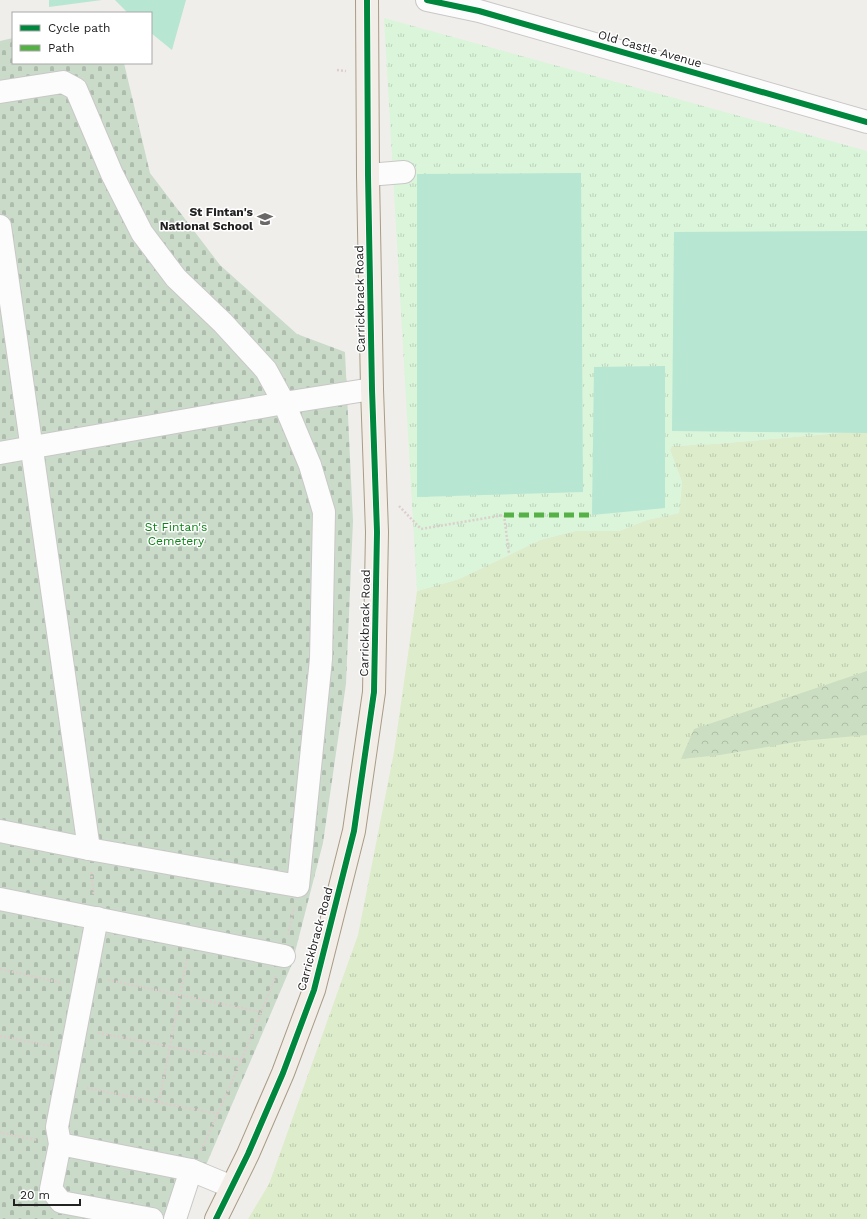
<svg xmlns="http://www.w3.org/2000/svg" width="867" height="1219" font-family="'Work Sans',sans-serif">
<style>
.grass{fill:url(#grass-tufts)}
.forest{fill:url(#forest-crowns)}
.cemetery{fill:url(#cemetery-stones)}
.park{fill:url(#park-tufts)}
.pitch{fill:#b7e6d2}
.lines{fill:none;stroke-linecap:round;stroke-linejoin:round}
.minor-casing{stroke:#c9c8c7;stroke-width:24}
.major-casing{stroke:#a79c86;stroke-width:24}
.path{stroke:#dccecd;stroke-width:2.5;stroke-dasharray:2 2;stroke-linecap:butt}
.minor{stroke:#fdfcfc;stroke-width:22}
.major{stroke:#f3ede7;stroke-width:22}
.quiet{stroke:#55b145;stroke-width:5;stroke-dasharray:10 5;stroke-linecap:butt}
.cycleway-casing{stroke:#fff;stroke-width:8}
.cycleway{stroke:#00873e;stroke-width:6}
.labels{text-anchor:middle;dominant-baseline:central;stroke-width:3;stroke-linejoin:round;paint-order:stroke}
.street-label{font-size:12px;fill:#222;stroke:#fff}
.poi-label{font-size:12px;font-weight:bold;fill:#222;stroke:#fff;text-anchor:end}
.park-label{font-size:12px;fill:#0c8416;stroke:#fff}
</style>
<defs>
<pattern id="grass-tufts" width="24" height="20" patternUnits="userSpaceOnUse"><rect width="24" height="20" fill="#ddeccb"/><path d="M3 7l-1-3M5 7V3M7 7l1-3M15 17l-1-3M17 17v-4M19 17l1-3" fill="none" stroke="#bdcaae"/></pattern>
<pattern id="forest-crowns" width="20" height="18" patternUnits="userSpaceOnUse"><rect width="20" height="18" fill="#cbdec1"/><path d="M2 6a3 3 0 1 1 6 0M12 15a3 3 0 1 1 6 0" fill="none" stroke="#aebea6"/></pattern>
<pattern id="cemetery-stones" width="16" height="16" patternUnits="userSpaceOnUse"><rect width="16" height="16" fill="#cadbca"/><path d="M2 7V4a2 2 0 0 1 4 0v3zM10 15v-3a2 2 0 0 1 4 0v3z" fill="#adbcad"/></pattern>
<pattern id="park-tufts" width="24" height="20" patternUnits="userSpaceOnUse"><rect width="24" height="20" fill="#daf5da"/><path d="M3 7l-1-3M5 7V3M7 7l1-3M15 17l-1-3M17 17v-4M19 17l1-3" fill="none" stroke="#bbd2bb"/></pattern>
</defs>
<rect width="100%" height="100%" fill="#f0eeeb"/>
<path class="grass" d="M 840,433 L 867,433 L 867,1219 L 248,1219 L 269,1184 L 358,935 L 394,752 L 417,591 L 459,579 L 540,540 L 575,531 L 619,531 L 647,520 L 679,513 L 682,482 L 670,450 L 672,446 L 714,444 Z"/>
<path class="forest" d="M 867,671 L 867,735 L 801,741 L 720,755 L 681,759 L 694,729 Z"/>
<path class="cemetery" d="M 13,38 L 13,63 L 124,63 L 150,173 L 220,265 L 297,334 L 345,352 L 353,521 L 346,684 L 323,843 L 292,964 L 183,1219 L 0,1219 L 0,41 Z"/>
<path class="park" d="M 384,18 L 867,151 L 867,433 L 840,433 L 714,444 L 672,446 L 670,450 L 682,482 L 679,513 L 647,520 L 619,531 L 575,531 L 540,540 L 459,579 L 417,591 Z"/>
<g class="pitch">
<path d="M 49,0 L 102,0 L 49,7 Z"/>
<path d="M 115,0 L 186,0 L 172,50 L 151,33 L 151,13 L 128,13 Z"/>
<path d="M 581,173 L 583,492 L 417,497 L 417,174 Z"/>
<path d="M 867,231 L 867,433 L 672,431 L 674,232 Z"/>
<path d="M 665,366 L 665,508 L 592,515 L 594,367 Z"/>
</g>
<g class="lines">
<defs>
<g id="minor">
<path d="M 427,0 L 479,11 L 867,122"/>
<path d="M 0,92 L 63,82 L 76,89 L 112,174 L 142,233 L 176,278 L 223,323 L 266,370 L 284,403 L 310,465 L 324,512 L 321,659 L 298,886 L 89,849 L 0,831"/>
<path d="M 368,175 L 404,172"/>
<path d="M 0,226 L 89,849"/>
<path d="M 0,453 L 284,403 L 372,389"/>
<path d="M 0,899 L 284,956"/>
<path d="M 97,918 L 57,1127 L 60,1144 L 51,1189 L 61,1202 L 152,1219"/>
<path d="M 60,1144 L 191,1170 L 232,1187"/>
<path d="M 175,1219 L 191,1170"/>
</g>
<path id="major" d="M 216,1219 L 248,1154 L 283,1073 L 314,990 L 354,831 L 374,692 L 377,532 L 372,389 L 368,175 L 367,0"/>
</defs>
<use href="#minor" class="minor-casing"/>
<use href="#major" class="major-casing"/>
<g class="path">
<path d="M 337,70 L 346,71"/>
<path d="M 399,506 L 421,529 L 504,515 L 509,554"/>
<path d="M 91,872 L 94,896"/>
<path d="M 288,935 L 294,907"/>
<path d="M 0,969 L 62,983"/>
<path d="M 108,980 L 261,1012"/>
<path d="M 98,1033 L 242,1060"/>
<path d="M 0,1036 L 51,1046"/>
<path d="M 87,1088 L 218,1114"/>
<path d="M 159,1102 L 187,959"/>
<path d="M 0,1131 L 1,1133 L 38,1140"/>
<path d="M 201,1150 C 228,1093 252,1035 276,976"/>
</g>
<use href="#minor" class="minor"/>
<use href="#major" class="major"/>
<path class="quiet" d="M 504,515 L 592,515"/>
<defs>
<g id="cycleway">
<path d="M 427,0 L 479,11 L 867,122"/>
<path d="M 216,1219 L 248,1154 L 283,1073 L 314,990 L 354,831 L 374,692 L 377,532 L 372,389 L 368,175 L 367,0"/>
</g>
</defs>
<use href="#cycleway" class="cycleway-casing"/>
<use href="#cycleway" class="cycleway"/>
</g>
<defs>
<symbol id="school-bare" viewBox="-9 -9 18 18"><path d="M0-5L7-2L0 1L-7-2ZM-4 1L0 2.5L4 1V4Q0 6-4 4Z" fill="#6a6968" stroke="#fff" stroke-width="2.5" paint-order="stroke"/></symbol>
</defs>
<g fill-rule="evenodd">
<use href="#school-bare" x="254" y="208" width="22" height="22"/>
</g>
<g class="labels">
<g class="street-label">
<text transform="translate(650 49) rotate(16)">Old Castle Avenue</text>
<text transform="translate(360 299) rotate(-91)">Carrickbrack Road</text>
<text transform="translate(365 623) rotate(-89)">Carrickbrack Road</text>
<text transform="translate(315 939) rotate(-75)">Carrickbrack Road</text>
</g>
<g class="poi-label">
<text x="253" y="212">St Fintan's<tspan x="253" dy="14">National School</tspan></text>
</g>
<g class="park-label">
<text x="176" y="527">St Fintan's<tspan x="176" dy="14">Cemetery</tspan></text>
</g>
</g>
<rect x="12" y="12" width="140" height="52" fill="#ffffff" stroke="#a7a7a7"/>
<rect x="20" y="25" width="20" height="6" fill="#00873e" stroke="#a7a7a7"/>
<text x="48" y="32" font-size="12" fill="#222222">Cycle path</text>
<rect x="20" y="45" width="20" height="6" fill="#55b145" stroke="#a7a7a7"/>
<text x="48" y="52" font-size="12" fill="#222222">Path</text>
<path d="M14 1199v6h66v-6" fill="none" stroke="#222222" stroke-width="2"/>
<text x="20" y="1199" font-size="12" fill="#222222" stroke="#ffffff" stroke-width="3" paint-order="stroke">20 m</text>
</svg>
